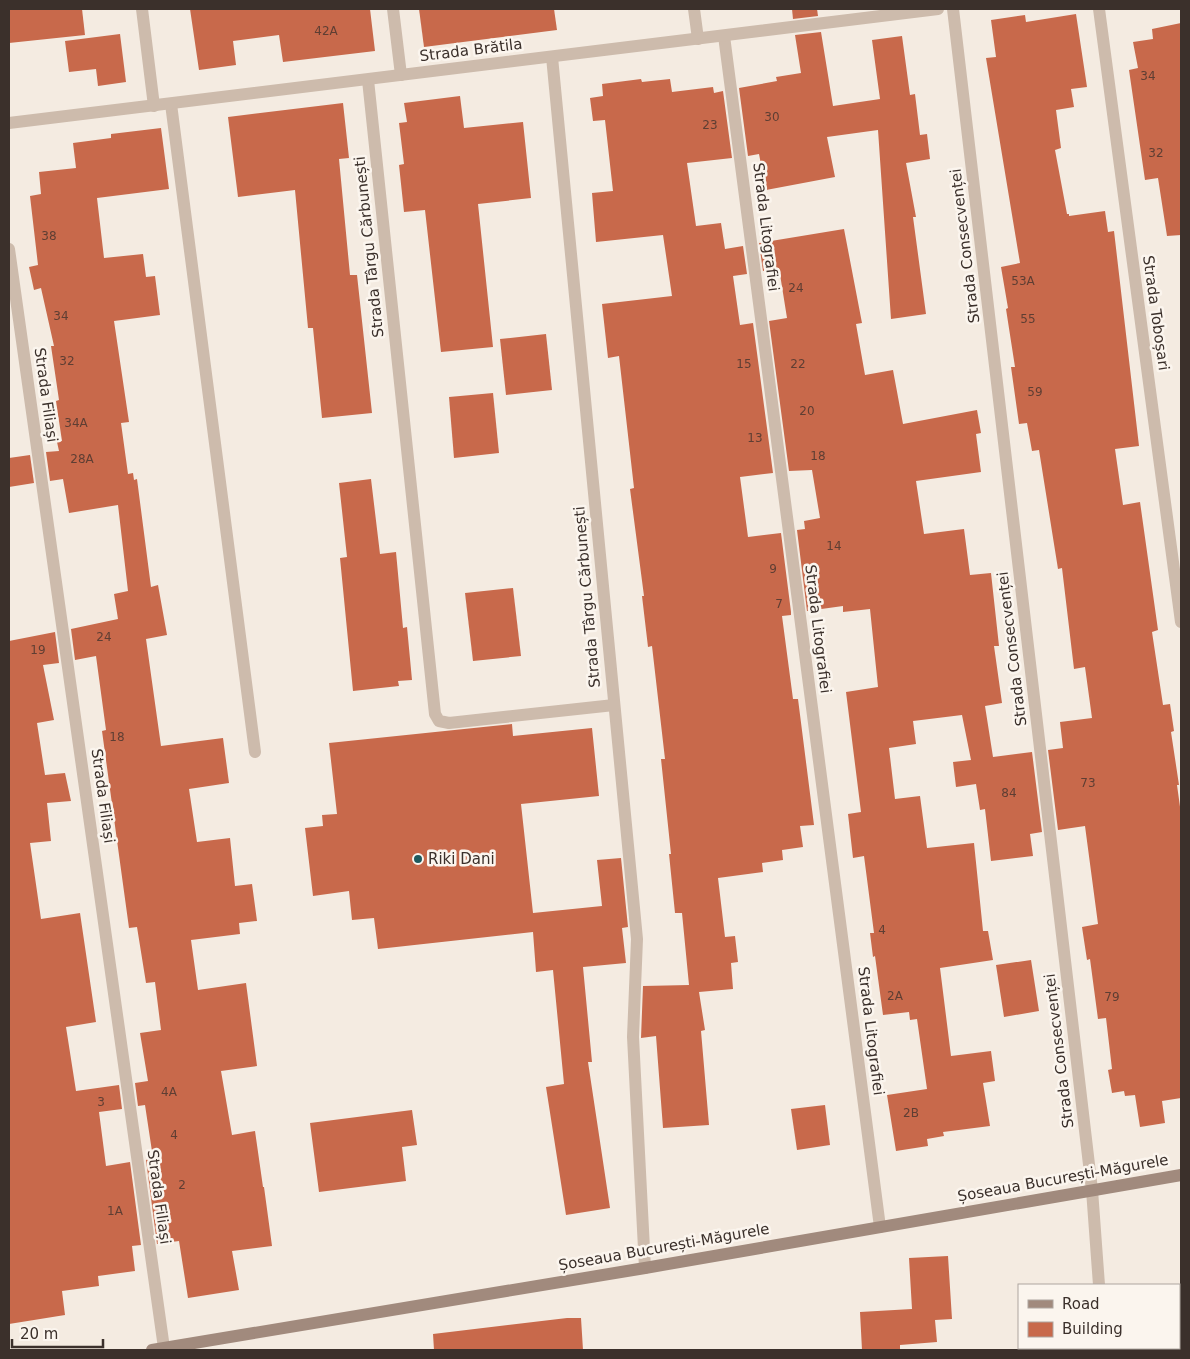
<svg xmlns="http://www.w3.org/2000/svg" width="1190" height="1359" font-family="'DejaVu Sans',sans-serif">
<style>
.building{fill:#c8694b}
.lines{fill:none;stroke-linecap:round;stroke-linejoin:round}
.minor{stroke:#cdbbac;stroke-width:12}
.secondary{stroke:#a18a7d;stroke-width:12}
.poi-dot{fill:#1f5a5e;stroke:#fbf5ee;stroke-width:2}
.labels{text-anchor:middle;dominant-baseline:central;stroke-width:5;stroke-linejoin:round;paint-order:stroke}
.number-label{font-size:12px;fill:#5e3e33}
.street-label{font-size:15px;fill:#3b302b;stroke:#fbf5ee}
.poi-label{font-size:15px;fill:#3b302b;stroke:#fbf5ee;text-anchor:start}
</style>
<rect width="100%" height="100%" fill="#f4ebe1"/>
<g class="building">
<path d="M 9,9 L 82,9 L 85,35 L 9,43 Z"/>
<path d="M 190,9 L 370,9 L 375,51 L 283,62 L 279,35 L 233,41 L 236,65 L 199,70 Z"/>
<path d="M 419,9 L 554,9 L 557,30 L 424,47 Z"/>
<path d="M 792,9 L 817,9 L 818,16 L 793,19 Z"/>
<path d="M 1076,14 L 1087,87 L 1071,89 L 1074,107 L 1056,110 L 1061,148 L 1055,150 L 1067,214 L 1069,214 L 1069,216 L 1105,211 L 1108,232 L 1114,231 L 1139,446 L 1115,449 L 1123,505 L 1140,502 L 1158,630 L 1152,632 L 1163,705 L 1170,704 L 1174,731 L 1171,732 L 1179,785 L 1177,785 L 1181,814 L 1181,1098 L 1162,1101 L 1165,1123 L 1140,1127 L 1135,1095 L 1125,1096 L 1124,1091 L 1112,1093 L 1108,1070 L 1112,1069 L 1106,1018 L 1098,1019 L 1090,959 L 1087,960 L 1082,927 L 1098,924 L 1085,826 L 1058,830 L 1048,750 L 1063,748 L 1060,722 L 1092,718 L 1085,667 L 1074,669 L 1062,568 L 1058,569 L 1039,450 L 1032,451 L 1027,423 L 1019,424 L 1011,367 L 1015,367 L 1006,309 L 1008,308 L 1001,267 L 1020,263 L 986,58 L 996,57 L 991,20 L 1025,15 L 1026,22 Z"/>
<path d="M 1181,23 L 1181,235 L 1167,236 L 1158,178 L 1145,180 L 1129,70 L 1138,68 L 1133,42 L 1153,39 L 1152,29 Z"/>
<path d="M 821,32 L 833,106 L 880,99 L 872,40 L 902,36 L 910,95 L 915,94 L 920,135 L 927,134 L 930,159 L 906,163 L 916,217 L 913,217 L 926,314 L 891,319 L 878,130 L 827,137 L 835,177 L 766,190 L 759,154 L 748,156 L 739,88 L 777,81 L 776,77 L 801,73 L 795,35 Z"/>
<path d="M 120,34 L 126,82 L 98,86 L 96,69 L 69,72 L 65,41 Z"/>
<path d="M 641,79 L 642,82 L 670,79 L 672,92 L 713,87 L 714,93 L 723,91 L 732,158 L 687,163 L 696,226 L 721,223 L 725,249 L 743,246 L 747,274 L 733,276 L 740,325 L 753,323 L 773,473 L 740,477 L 748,537 L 781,533 L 791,612 L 791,615 L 782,616 L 793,699 L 798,699 L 814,825 L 800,826 L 803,847 L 782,850 L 783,860 L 762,863 L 763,872 L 718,878 L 725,937 L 735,936 L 738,962 L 731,963 L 733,989 L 699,992 L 705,1030 L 701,1031 L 709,1125 L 663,1128 L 656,1036 L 641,1038 L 643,986 L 689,985 L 682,913 L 675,913 L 669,854 L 671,854 L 661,759 L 665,759 L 652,646 L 648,647 L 642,596 L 644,596 L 630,489 L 634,488 L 619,356 L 608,358 L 602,304 L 672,296 L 663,235 L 596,242 L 592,193 L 613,191 L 605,120 L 593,121 L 590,98 L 603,96 L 602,84 Z"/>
<path d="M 460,96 L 464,128 L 523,122 L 531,198 L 478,204 L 493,347 L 441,352 L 425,210 L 404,212 L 399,165 L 404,164 L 399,123 L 407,122 L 404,103 Z"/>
<path d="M 343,103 L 349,158 L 339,159 L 350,275 L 357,275 L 372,413 L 322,418 L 313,328 L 308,328 L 295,190 L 238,197 L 228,117 Z"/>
<path d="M 161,128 L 169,189 L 97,198 L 104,258 L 143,254 L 146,277 L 155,276 L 160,315 L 114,321 L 129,422 L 121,423 L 128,474 L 133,473 L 134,480 L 137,479 L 151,587 L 158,585 L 167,635 L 146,639 L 161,746 L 223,738 L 229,783 L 189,789 L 197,842 L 230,838 L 235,886 L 252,884 L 257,921 L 239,923 L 240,934 L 191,940 L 198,990 L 246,983 L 257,1066 L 221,1071 L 232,1135 L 255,1131 L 263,1187 L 264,1187 L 272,1246 L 232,1251 L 239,1290 L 188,1298 L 179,1241 L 157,1244 L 146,1160 L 153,1158 L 145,1105 L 138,1106 L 135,1083 L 148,1081 L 140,1033 L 161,1030 L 155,982 L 146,983 L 137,927 L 129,928 L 102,731 L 106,730 L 96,656 L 75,660 L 71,629 L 118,619 L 114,594 L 128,591 L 118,505 L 69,513 L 63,479 L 50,481 L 46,452 L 59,451 L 57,442 L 62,441 L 56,401 L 59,400 L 51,346 L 54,346 L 41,288 L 34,290 L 29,267 L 38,265 L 30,196 L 41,194 L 39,172 L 76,168 L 73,143 L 111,138 L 111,134 Z"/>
<path d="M 844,229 L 862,323 L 856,324 L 865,375 L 893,370 L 903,424 L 977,410 L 981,433 L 976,434 L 981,472 L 916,481 L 924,534 L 964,529 L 970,575 L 991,573 L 999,646 L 994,646 L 1002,703 L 985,706 L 993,757 L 1032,752 L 1042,832 L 1030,834 L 1033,856 L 991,861 L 985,809 L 980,810 L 976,784 L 956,787 L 953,762 L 971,760 L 962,715 L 913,721 L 916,744 L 889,748 L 895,799 L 920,796 L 927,848 L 974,843 L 983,931 L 988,931 L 993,960 L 940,968 L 951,1056 L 991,1051 L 995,1081 L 983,1083 L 990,1126 L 943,1132 L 944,1136 L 927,1139 L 928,1146 L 896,1151 L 887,1095 L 927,1089 L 917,1019 L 910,1020 L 909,1012 L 883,1015 L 875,956 L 873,957 L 870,933 L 874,933 L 864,856 L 853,858 L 848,814 L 861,812 L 846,692 L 878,687 L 870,609 L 843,612 L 843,606 L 807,611 L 797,530 L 805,529 L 804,521 L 820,518 L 812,470 L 789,471 L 769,321 L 787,318 L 779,268 L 763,271 L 759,243 Z"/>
<path d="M 546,334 L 552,390 L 506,395 L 500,339 Z"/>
<path d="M 493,393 L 499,453 L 454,458 L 449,397 Z"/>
<path d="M 30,455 L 34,483 L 9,487 L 9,458 Z"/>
<path d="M 371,479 L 380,554 L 396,552 L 403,628 L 407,627 L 412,680 L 398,681 L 399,686 L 353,691 L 340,558 L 347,557 L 339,483 Z"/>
<path d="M 513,588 L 521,656 L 473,661 L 465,593 Z"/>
<path d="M 55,632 L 59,663 L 43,665 L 54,720 L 37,723 L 45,775 L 65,773 L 71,801 L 47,803 L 51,841 L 30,843 L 41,919 L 80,913 L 96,1022 L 66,1027 L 76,1091 L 119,1085 L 122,1109 L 99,1112 L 106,1166 L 130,1162 L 141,1245 L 132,1246 L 135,1271 L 98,1276 L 99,1286 L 62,1291 L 65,1315 L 9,1324 L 9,641 Z"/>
<path d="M 512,724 L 513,736 L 592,728 L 599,796 L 521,804 L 533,913 L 602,906 L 597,860 L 621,858 L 628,927 L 622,928 L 626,963 L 583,967 L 592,1062 L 588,1062 L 610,1208 L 566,1215 L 546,1087 L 564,1084 L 553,970 L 536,972 L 533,932 L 378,949 L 374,918 L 352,920 L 349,891 L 313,896 L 305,828 L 323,826 L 322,815 L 337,814 L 329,743 Z"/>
<path d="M 1031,960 L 1039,1011 L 1004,1017 L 996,965 Z"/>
<path d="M 825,1105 L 830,1145 L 797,1150 L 791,1109 Z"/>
<path d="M 412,1110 L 417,1145 L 402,1147 L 406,1181 L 319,1192 L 310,1123 Z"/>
<path d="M 948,1256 L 952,1319 L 935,1320 L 937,1342 L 900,1345 L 900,1350 L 862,1350 L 860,1312 L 912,1309 L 909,1258 Z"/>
<path d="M 567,1318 L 581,1318 L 583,1350 L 434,1350 L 433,1334 Z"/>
</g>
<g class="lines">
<g class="minor">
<path d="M 142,9 L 154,106"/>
<path d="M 393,9 L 401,75"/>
<path d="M 694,9 L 698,39"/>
<path d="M 953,9 L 1092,1190 L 1099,1285"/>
<path d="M 1099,9 L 1181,622"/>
<path d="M 724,36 L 880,1227"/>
<path d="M 552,57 L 637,939 L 633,1037 L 645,1268"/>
<path d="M 368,80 L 435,714 L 439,721 L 449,723 L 614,705"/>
<path d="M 171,104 L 255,752"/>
<path d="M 9,123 L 938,9"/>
<path d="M 9,249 L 164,1348"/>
<path d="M 1103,1348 L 1103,1350"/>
</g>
<path class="secondary" d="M 152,1350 L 645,1268 L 1181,1175"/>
</g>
<circle class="poi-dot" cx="418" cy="859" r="5"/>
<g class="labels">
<g class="number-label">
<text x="326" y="31">42A</text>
<text x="1148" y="76">34</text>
<text x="772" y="117">30</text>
<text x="710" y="125">23</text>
<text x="1156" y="153">32</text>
<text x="49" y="236">38</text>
<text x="1023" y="281">53A</text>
<text x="796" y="288">24</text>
<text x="61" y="316">34</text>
<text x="1028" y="319">55</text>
<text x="67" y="361">32</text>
<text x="744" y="364">15</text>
<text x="798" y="364">22</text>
<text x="1035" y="392">59</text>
<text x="807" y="411">20</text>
<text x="76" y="423">34A</text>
<text x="755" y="438">13</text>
<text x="818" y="456">18</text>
<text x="82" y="459">28A</text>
<text x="834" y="546">14</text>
<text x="773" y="569">9</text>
<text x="779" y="604">7</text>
<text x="104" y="637">24</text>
<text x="38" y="650">19</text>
<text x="117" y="737">18</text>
<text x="1088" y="783">73</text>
<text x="1009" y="793">84</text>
<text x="882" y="930">4</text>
<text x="895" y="996">2A</text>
<text x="1112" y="997">79</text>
<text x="169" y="1092">4A</text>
<text x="101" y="1102">3</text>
<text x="911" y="1113">2B</text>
<text x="174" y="1135">4</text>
<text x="182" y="1185">2</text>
<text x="115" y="1211">1A</text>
</g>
<g class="street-label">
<text transform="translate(471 50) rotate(-7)">Strada Brătila</text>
<text transform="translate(766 227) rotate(83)">Strada Litografiei</text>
<text transform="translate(965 246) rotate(-97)">Strada Consecvenței</text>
<text transform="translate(369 247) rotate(-96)">Strada Târgu Cărbunești</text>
<text transform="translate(1156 313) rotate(82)">Strada Toboșari</text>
<text transform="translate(46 395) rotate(82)">Strada Filiași</text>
<text transform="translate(587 597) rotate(-95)">Strada Târgu Cărbunești</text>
<text transform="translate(818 629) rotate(83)">Strada Litografiei</text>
<text transform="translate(1012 649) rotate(-97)">Strada Consecvenței</text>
<text transform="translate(103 796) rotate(82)">Strada Filiași</text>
<text transform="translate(871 1031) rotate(83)">Strada Litografiei</text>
<text transform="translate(1059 1051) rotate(-97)">Strada Consecvenței</text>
<text transform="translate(1063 1178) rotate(-10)">Șoseaua București-Măgurele</text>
<text transform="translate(159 1197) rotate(82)">Strada Filiași</text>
<text transform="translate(664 1247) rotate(-10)">Șoseaua București-Măgurele</text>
</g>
<g class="poi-label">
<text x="428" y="859">Riki Dani</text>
</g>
</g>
<rect width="1190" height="1359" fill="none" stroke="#3b302b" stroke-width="20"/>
<rect x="1018" y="1284" width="162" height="65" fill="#fbf5ee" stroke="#aea6a0"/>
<rect x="1028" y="1300" width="25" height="8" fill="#a18a7d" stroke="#aea6a0"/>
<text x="1062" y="1309" font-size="15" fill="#3b302b">Road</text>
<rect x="1028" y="1322" width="25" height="15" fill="#c8694b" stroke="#aea6a0"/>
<text x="1062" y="1334" font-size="15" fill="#3b302b">Building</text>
<path d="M12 1339v8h91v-8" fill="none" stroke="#3b302b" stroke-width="2.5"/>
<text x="20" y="1339" font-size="15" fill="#3b302b" stroke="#fbf5ee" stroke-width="4" paint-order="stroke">20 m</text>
</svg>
